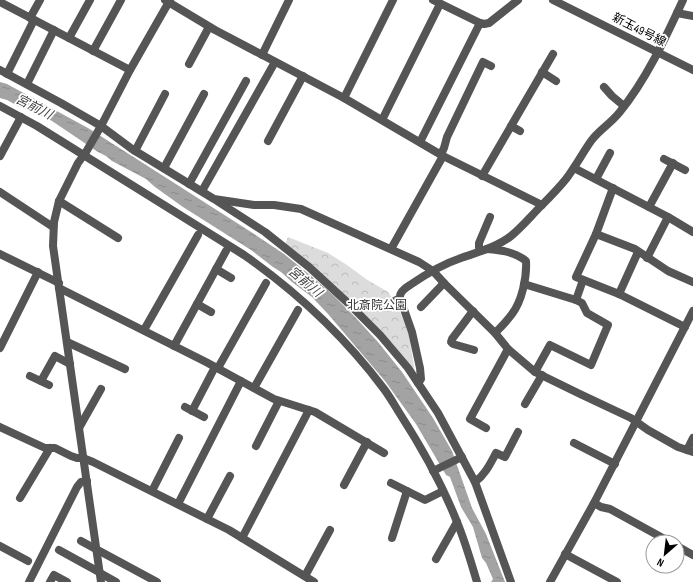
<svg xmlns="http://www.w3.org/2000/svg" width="693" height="582" font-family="'Sofia Sans Condensed','Noto Sans JP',sans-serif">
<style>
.forest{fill:url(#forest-crowns)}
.water{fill:url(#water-ripples)}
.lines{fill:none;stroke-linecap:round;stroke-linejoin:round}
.street{stroke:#555;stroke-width:8}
.labels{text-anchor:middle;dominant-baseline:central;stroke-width:3.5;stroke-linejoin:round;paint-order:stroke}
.street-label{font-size:12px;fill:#000;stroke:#fff}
.park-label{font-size:12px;fill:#333;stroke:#fff}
.water-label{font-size:13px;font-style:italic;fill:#444;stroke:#fff}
</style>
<defs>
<pattern id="forest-crowns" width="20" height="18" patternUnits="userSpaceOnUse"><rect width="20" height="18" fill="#dcdcdc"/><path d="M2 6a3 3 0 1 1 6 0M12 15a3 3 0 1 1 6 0" fill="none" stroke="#bbb"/></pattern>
<pattern id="water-ripples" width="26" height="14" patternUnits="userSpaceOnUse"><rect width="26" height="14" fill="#a3a3a3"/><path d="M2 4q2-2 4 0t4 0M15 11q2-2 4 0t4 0" fill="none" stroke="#8b8b8b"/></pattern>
</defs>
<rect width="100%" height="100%" fill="#fff"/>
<path class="forest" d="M 288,237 L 328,253 L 347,265 L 366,279 L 388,292 L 397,305 L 408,331 L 415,372 L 285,245 Z"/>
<path class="water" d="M 0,82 L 7,84 L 88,128 L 248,230 L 284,254 L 310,275 L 332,294 L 355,317 L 378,342 L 402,372 L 433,418 L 452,451 L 472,508 L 486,534 L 505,582 L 491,582 L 493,579 L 486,563 L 482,558 L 473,527 L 461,507 L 450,477 L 446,475 L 416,424 L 385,381 L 328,314 L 312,297 L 292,282 L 281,272 L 273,267 L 251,250 L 183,207 L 155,187 L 146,179 L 112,161 L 106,156 L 98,152 L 52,121 L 27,109 L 20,107 L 7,100 L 0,98 Z"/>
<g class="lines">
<g class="street">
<path d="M 165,0 L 215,30 L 344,98 L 443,156 L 542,205"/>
<path d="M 433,0 L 480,23 L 484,24 L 489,23 L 518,0"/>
<path d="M 553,0 L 693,70"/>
<path d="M 0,2 L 130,70"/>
<path d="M 677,13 L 693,16"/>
<path d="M 30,18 L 40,0"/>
<path d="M 69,38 L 90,0"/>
<path d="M 93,51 L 121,0"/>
<path d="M 262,55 L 289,0"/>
<path d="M 189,64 L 209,27"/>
<path d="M 0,70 L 61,103 L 101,126 L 132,149 L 214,199 L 254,205 L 274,205 L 301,209 L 419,262 L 433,271 L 444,283 L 495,333 L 508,349 L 535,372 L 580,394 L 631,418 L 648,430 L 678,447 L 693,452"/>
<path d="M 542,72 L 556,81"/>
<path d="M 7,74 L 34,20"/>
<path d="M 27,84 L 54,30"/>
<path d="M 604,87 L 612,96 L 624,106"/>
<path d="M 344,98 L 393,0"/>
<path d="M 0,106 L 37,126 L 244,255 C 297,292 345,337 384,389 C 390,397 395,406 400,414 C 422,448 442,484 457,522 C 465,541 471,562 477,582"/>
<path d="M 382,120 L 440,4"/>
<path d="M 511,126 L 520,131"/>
<path d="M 268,141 L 303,76"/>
<path d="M 420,142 L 480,23"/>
<path d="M 135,151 L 165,94"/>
<path d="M 441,154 L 444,148 L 447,137 L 483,62 L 491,66"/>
<path d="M 0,156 L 21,117"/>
<path d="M 664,159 L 685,170"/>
<path d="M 164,168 L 204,94"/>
<path d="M 574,168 L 668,217 L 693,232"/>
<path d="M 482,176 L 553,54"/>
<path d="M 596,179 L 610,153"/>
<path d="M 189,184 L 246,81"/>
<path d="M 202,191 L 275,62"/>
<path d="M 0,192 L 53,227"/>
<path d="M 59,201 L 118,238"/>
<path d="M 217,201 L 265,232 L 309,267 L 348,303 L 380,335 L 408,368 L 438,413 L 475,482 L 511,582"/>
<path d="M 649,207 L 673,163"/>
<path d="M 596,234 L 613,188"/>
<path d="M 391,249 L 443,156"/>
<path d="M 487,249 C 501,250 515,252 526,261 C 527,277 522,301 512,314 C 507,321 501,327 495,333"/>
<path d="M 480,251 L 479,247 L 479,243 L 490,217"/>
<path d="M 0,254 L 59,283"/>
<path d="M 647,258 L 668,217"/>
<path d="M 216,269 L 231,278"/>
<path d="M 524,284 L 576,300 L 582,303 L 587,313 L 608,325 L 591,365 L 550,345 L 535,372"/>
<path d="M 59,288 L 206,362 L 274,399 L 315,412 L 384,453"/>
<path d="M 619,294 L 638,252"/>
<path d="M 576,300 L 583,280"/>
<path d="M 197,304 L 211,312"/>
<path d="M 387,305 L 400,298"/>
<path d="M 421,307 L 444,283"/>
<path d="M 473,311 L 452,339 L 451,342 L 453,344 L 474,350"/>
<path d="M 685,327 L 619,294 L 576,277 L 596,234 L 635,249 L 668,271 L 693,282"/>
<path d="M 144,330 L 198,235"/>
<path d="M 67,342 L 125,369"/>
<path d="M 174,346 L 226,251"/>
<path d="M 0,348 L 38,272"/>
<path d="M 218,368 L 266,283"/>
<path d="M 30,376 L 49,385"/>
<path d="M 41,381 L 55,356 L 70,364"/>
<path d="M 418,383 L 421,379 L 420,368 L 412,332 L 400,298 C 399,292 405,288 410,285 C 426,274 443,264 461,258 C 478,252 497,247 511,236 C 522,227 531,216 541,206 C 550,197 558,189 566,179 C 575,167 582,154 591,141 C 599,130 610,124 619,113 C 646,80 665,39 683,0"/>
<path d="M 254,388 L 298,310"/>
<path d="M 525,404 L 542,375"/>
<path d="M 185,407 L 204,417"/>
<path d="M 192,411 L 215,367"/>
<path d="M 0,427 L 45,448 L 55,448 L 71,456 L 77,458 L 83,458 L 93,462 L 229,530 L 314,582"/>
<path d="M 79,428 L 101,389"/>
<path d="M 486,428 L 470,419 L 508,349"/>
<path d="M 574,443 L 615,464"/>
<path d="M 256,446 L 279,401"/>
<path d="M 687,450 L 693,438"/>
<path d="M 433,471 L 462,457"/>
<path d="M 475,482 C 485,475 490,464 496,453 L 505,457 L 518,432"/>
<path d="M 391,483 L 425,500 L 443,491"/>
<path d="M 344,485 L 367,442"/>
<path d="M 152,491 L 179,438"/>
<path d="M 20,498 L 50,448"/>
<path d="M 594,503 L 601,507 L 610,509 L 670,542"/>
<path d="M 178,504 L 241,381"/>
<path d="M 207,519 L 230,476"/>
<path d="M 242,538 L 309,410"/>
<path d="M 392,538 L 407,491"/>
<path d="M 81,541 L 157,582"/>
<path d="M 0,546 L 28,561"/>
<path d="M 677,546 L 693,555"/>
<path d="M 59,550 L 99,572"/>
<path d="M 565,554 L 617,582"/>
<path d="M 436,559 L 457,522"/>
<path d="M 100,573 L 116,582"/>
<path d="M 305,576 L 330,530"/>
<path d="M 29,582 L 77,487 L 81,482 L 87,481"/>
<path d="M 50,582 L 54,575 L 67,582"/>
<path d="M 101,582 L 53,246 L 54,222 L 59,201 L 78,163 L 86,152 L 101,126 L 130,70 L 170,0"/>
<path d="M 550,582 L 594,503 L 693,311"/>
</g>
</g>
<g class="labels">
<g class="street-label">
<text transform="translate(639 30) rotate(27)">新玉49号線</text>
</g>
<g class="park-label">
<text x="377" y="305">北斎院公園</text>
</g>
<g class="water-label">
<text transform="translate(34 107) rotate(27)">宮前川</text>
<text transform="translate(305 282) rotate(40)">宮前川</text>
</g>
</g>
<g transform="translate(665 554) rotate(208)"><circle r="19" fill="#ffffff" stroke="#999999"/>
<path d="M0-3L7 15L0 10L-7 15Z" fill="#000000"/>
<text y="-6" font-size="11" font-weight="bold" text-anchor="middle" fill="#000000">N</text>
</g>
</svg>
